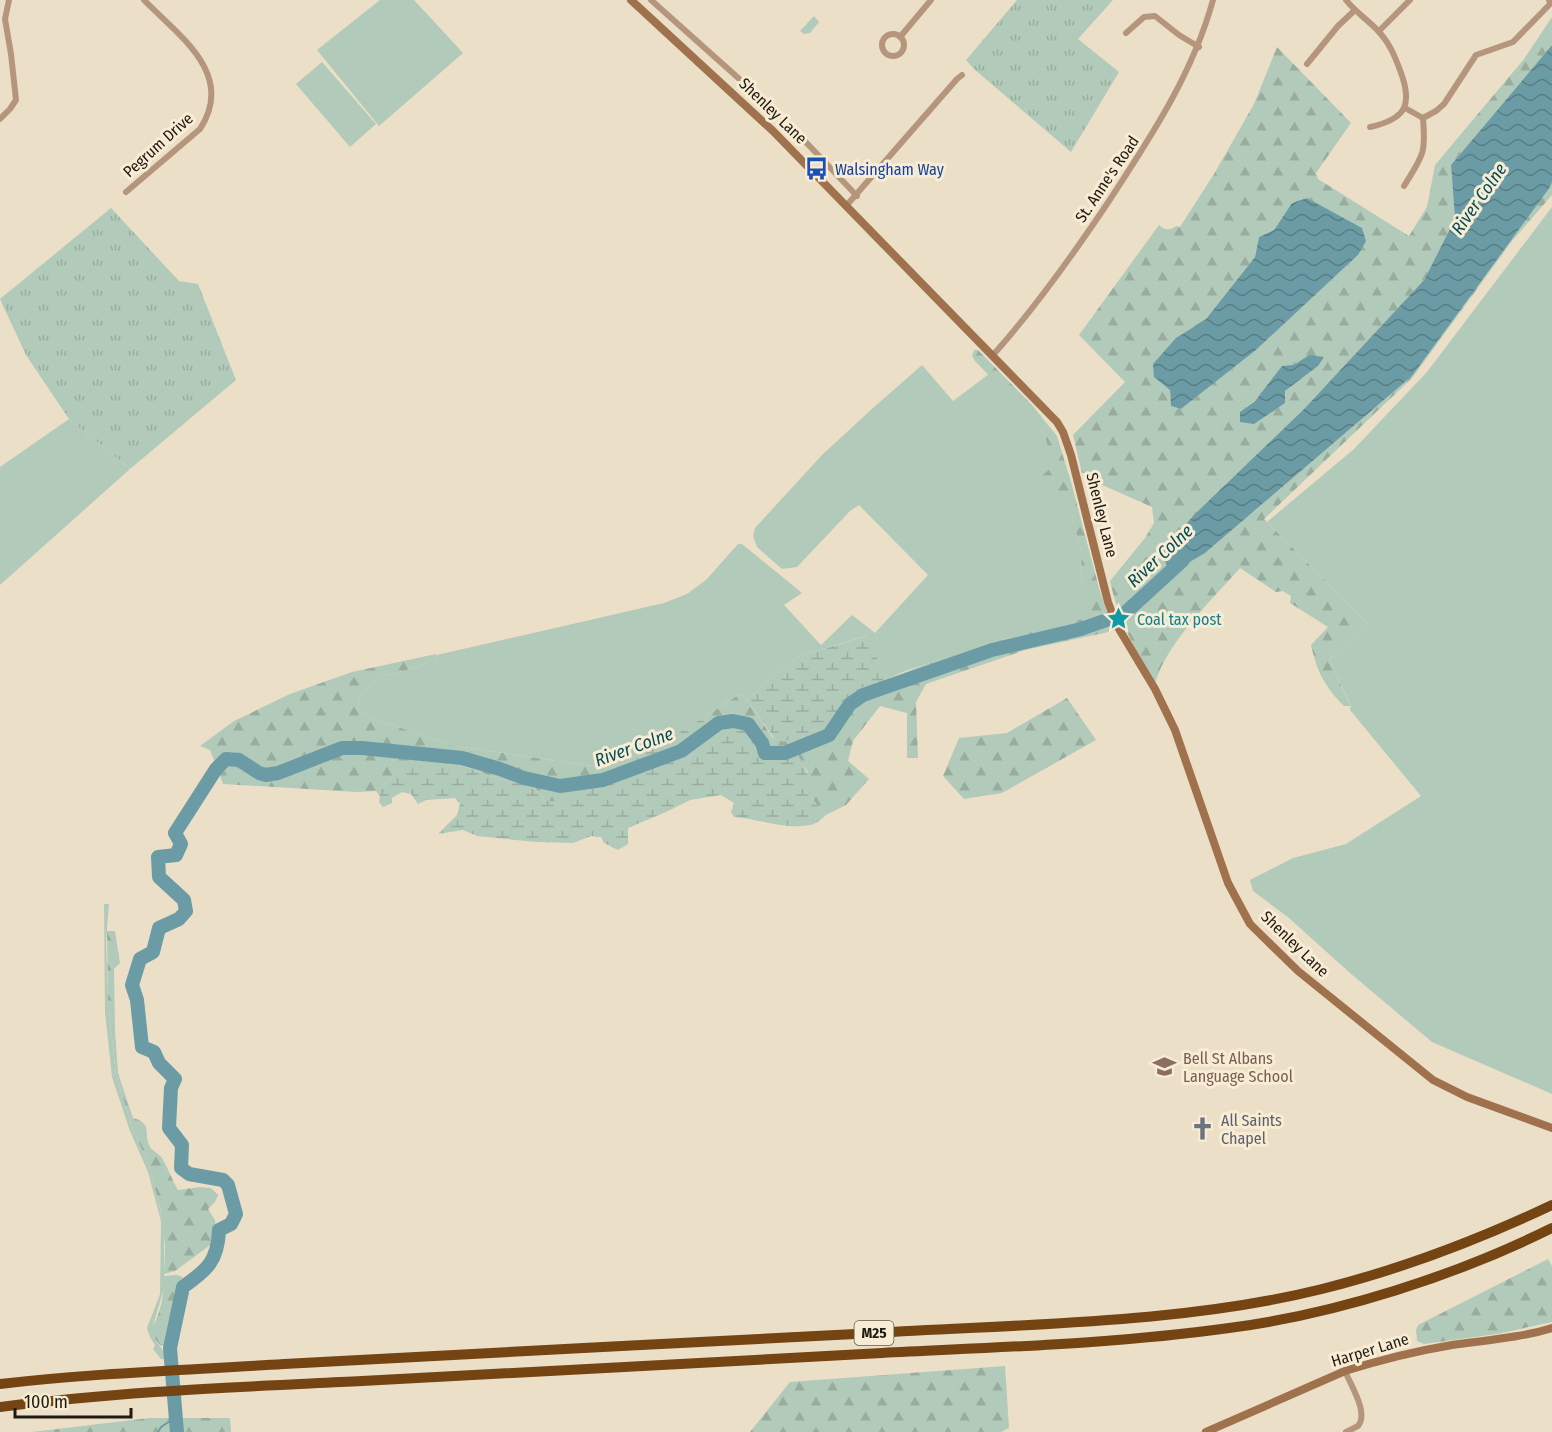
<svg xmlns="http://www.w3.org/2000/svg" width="1552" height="1432" font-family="'Fira Sans Condensed',sans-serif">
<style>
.grass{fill:#b2caba}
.forest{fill:url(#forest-firs);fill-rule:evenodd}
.wetland{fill:url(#wetland-marsh)}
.park{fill:url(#park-tufts)}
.water{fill:url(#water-waves)}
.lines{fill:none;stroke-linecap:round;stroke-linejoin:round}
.stream{stroke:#6b9ca5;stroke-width:2}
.river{stroke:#6b9ca5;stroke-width:14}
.minor{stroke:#b5967d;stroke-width:6}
.secondary{stroke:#9f714c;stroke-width:8}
.motorway{stroke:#754413;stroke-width:10}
.labels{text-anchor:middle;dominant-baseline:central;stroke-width:6;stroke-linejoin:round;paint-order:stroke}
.shield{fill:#f8ecd4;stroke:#605a4c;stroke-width:1.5}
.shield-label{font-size:15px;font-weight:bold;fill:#1f1b12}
.street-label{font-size:16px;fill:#1f1b12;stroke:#f8ecd4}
.transit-label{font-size:16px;fill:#164399;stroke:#f8ecd4;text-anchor:start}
.culture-label{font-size:16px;fill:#0d838f;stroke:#f8ecd4;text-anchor:start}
.education-label{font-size:16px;fill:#785e54;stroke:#f8ecd4;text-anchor:start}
.worship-label{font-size:16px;fill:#5b616d;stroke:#f8ecd4;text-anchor:start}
.water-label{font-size:18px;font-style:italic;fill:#014e59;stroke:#f8ecd4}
</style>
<defs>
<pattern id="forest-firs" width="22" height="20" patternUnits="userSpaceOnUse" patternTransform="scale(1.5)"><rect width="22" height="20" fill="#b2caba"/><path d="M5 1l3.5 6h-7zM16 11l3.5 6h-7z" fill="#99ad9f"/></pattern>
<pattern id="wetland-marsh" width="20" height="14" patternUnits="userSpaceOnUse" patternTransform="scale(1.5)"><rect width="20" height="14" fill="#b2caba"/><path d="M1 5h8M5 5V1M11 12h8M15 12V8" fill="none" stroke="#99ad9f"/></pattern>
<pattern id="park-tufts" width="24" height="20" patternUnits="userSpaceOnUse" patternTransform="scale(1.5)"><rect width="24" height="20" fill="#b2caba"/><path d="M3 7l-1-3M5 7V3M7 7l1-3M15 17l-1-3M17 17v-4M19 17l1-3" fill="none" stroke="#99ad9f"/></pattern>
<pattern id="water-waves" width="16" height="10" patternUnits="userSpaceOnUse" patternTransform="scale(1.5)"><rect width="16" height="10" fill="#6b9ca5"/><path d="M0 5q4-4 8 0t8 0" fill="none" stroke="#577e85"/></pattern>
</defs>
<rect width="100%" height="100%" fill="#ebdfc7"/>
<g class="grass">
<path d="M 380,0 L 414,0 L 463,53 L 379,126 L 317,50 Z"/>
<path d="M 814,16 L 819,22 L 810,33 L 804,34 L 800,31 Z"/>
<path d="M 322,62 L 376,124 L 350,147 L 296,84 Z"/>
<path d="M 1552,207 L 1552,1094 L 1432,1042 L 1350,973 L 1289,918 L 1253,891 L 1250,880 L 1293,858 L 1346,844 L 1421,796 L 1350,710 L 1351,705 L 1329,660 L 1367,623 L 1267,522 L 1354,449 L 1427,372 Z"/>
<path d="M 922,365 L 953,401 L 989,374 L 1044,432 L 1054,466 L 1050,495 L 1068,499 L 1081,551 L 1082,588 L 1094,617 L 1003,639 L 905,671 L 887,679 L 866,636 L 800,656 L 779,671 L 747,700 L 745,697 L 738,695 C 700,720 649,757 605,768 L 449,745 L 370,717 L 358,709 L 361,693 L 383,676 L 415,668 L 437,658 L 437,655 L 664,603 L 687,594 L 706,580 L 738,544 L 742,544 L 802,593 L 784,605 L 821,645 L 852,615 L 875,633 L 928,575 L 859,505 L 850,511 L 797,567 L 782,569 L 757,547 L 753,536 L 755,528 L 822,455 L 873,408 Z"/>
<path d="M 69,419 L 130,469 L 0,585 L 0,467 Z"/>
<path d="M 104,904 L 109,904 L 106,941 L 108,1001 L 116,1075 L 133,1130 L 149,1165 L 164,1225 L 164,1288 L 151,1333 L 164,1352 L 165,1359 L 161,1359 L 153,1349 L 155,1345 L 150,1337 L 147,1328 L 160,1294 L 161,1221 L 148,1172 L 130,1131 L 112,1077 L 105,1012 Z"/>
</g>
<g class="forest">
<path d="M 1552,17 L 1552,45 L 1451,165 L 1455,219 L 1424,280 L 1304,409 L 1198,511 L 1205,553 L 1412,376 L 1552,182 L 1552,195 L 1512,241 L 1413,377 L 1264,519 L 1367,623 L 1329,660 L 1351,706 L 1344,706 C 1325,687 1317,672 1311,645 L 1328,627 L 1290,603 L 1291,596 L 1283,591 L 1276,592 L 1240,568 C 1211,601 1168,641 1155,683 C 1134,650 1118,618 1110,581 L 1145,538 L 1154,523 L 1152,507 L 1091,480 L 1089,473 L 1082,473 L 1073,435 L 1125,382 L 1079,335 L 1159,225 C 1166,231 1169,230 1177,226 L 1180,227 L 1214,174 L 1254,104 L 1277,47 L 1351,123 L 1316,173 L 1318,179 L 1409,236 L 1427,207 L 1435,165 L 1524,59 ZM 1307,198 L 1326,209 L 1358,255 L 1256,350 L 1181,409 L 1171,406 L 1170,390 L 1176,338 L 1206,319 L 1255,257 L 1259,237 L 1274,230 L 1292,203 ZM 1309,355 L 1318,366 L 1285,391 L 1240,412 L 1254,401 L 1267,387 Z"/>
<path d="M 974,350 L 978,350 L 1032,405 L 1057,436 L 1071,482 L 1099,588 L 1113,631 L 1025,650 L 926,684 L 916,702 L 918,758 L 907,758 L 907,713 L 880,706 L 853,741 L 848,761 L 869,779 L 846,805 L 826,815 L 803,788 L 808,772 L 800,761 L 794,747 L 768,751 L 754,727 L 737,711 L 709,723 L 705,720 L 708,715 L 738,695 L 745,697 L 773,738 L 829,728 C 836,718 846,698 855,690 C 865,682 879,682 890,678 C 956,652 1024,631 1093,617 L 1082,588 L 1081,551 L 1068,500 L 1050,495 L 1035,482 L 1053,466 L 1044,432 L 975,361 L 972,356 Z"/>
<path d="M 436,654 L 437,658 L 415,668 L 383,676 L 361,693 L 358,709 L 370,717 L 449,745 L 605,768 L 611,774 L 605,776 L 585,788 L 577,783 L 571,783 L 578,801 L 545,801 L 533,785 L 502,780 L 463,766 L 400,771 L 376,791 L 357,792 L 223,784 L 210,750 L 200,746 L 234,721 L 290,694 L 352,672 Z"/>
<path d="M 1067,698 L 1096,740 L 1002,793 L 964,799 L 943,776 L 959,738 L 1007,733 Z"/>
<path d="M 107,931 L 115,931 L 120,963 L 114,969 L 115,1031 L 118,1073 L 133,1118 C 152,1123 144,1132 149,1145 C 151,1151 159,1153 162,1158 C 168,1168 172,1180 178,1190 L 200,1187 L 211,1188 L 218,1195 L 215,1202 L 208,1209 L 215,1220 L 217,1240 L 175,1271 L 164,1274 L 165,1245 L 161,1212 L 149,1165 L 133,1130 L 116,1075 L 108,1001 Z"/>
<path d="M 1548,1259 L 1552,1266 L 1552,1322 L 1497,1334 L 1424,1344 L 1417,1341 L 1416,1330 L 1418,1325 Z"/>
<path d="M 177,1275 L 183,1277 L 176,1287 L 167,1345 L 161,1346 L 151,1334 C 151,1327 154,1325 156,1320 C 162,1306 164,1291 164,1276 Z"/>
<path d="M 1005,1366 L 1009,1428 L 1001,1432 L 750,1432 L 790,1382 Z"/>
<path d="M 149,1418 L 230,1418 L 231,1432 L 32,1432 Z"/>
</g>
<g class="wetland">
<path d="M 867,636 L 887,679 C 851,686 848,699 829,728 L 809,732 L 783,742 L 774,738 L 747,700 L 779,671 L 800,656 Z"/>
<path d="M 737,711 C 753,720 759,736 768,751 L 794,746 L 810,779 L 803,788 L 826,815 C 822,819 816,824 810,825 C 784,830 760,819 734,817 L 731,812 L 734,803 L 721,795 L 690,800 L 668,811 L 628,828 L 628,844 L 618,850 L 604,843 L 601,837 L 591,836 L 573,843 L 536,842 L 477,836 L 463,830 L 438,834 L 457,815 L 460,804 L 455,798 L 426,800 L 418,804 L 411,794 L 402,792 L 392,798 L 392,803 L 383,807 L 379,802 L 380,796 L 376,791 L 400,771 L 423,767 L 463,766 L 502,780 L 533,785 L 545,801 L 577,801 L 571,783 L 577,783 L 585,788 L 610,774 L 605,768 C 642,758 676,734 708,715 L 705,720 L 709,723 Z"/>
</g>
<g class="park">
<path d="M 1017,0 L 1113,0 L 1078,39 L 1119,72 L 1071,152 L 974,69 L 966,60 Z"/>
<path d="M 111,208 L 179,281 L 198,284 L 236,380 L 130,469 L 69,419 L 26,355 L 0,299 Z"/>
</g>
<g class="water">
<path d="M 1552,45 L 1552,182 L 1550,187 L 1412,376 L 1205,553 L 1171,573 L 1160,552 L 1198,511 L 1304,409 L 1424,280 L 1455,219 L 1451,165 Z"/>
<path d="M 1307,198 L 1362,228 L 1366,241 L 1358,255 L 1256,350 L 1181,409 L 1171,406 L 1170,390 L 1154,377 L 1153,364 L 1176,338 L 1206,319 L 1255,257 L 1259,237 L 1274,230 L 1292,203 Z"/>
<path d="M 1309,355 L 1324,357 L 1318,366 L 1285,391 L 1285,403 L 1254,424 L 1240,422 L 1240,412 L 1255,401 L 1282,366 L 1294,365 Z"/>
</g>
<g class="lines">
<path class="stream" d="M 158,1432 L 161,1427 L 176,1417"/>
<path class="river" d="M 177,1432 L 170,1348 L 183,1287 C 207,1270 218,1261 219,1230 L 231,1224 L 236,1214 L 228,1185 L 223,1180 L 189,1174 L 181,1168 L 182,1145 L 169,1128 L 171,1088 L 175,1079 L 159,1063 L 154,1052 L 142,1047 L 137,1000 L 132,985 L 140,959 L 153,952 L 159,928 L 179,919 L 186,911 L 184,900 L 159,877 L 158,857 L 176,855 L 181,844 L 175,833 L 216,769 L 226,759 L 239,760 L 259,773 L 266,775 L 278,773 L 342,748 L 362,748 L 462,758 L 500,769 L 524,778 L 560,786 L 603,780 L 681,751 L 719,723 L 733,721 L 748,724 L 762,743 L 765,753 L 785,753 L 829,735 L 850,704 L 863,695 L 992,650 L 1081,629 L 1124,614 L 1183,560"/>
<g class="minor">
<path d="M 651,0 L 782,117 L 857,196"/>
<path d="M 1346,0 C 1356,13 1370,21 1380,33 C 1390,44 1395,57 1400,70 C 1413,104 1407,119 1370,127"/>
<path d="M 1379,31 L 1410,0"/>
<path d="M 1126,33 L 1144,17 L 1155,16 L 1179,35 L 1199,47"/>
<circle cx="893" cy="45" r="11"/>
<path d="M 900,37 L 931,0"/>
<path d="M 1307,64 L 1338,26 L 1355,10"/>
<path d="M 1405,108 L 1423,118"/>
<path d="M 0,119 L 10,109 L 16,100 L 11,54 L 5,19 L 9,0"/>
<path d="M 1404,186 C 1423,155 1426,155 1423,118 L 1436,111 L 1444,104 L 1476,55 L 1513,42 L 1551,3 L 1549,0"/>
<path d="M 126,192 L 200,129 C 236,74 179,36 144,0"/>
<path d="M 846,206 L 957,79 L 962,75"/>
<path d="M 993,355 C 1036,307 1075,252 1111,198 C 1152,135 1193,73 1213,0"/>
<path d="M 1345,1371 C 1351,1386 1369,1413 1358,1426 L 1346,1432"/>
</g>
<g class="secondary">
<path d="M 631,0 L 773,131 L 1057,422 L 1063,432 L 1071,455 L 1108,602 L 1116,624 L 1155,689 L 1175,730 L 1228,883 L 1250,924 L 1298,971 L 1433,1080 L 1467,1097 L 1552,1128"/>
<path d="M 1206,1432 L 1345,1371 C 1380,1360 1416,1351 1452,1345 C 1486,1340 1520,1338 1552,1328"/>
</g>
<g class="motorway">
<path d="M 0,1384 C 94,1373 189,1370 284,1364 C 481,1352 678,1344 875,1333 C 1021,1324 1181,1324 1322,1289 C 1402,1269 1478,1240 1552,1205"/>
<path d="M 0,1407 C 120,1391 241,1387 362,1381 C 536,1372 709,1363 882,1353 C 998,1347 1114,1344 1229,1328 C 1337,1314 1455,1276 1552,1228"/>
</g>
</g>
<defs>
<symbol id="bus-bare" viewBox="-9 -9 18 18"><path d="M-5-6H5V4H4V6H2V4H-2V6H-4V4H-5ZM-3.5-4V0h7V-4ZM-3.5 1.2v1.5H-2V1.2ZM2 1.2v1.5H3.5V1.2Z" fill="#1a4fb4" stroke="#f8ecd4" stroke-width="2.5" paint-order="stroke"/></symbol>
<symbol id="sight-bare" viewBox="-9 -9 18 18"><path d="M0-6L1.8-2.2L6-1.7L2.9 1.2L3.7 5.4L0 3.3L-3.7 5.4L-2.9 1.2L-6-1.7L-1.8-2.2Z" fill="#0f9aa8" stroke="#f8ecd4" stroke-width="2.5" paint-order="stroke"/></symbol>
<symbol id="school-bare" viewBox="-9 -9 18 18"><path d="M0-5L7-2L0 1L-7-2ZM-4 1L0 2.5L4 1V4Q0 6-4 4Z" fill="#8d6e63" stroke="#f8ecd4" stroke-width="2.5" paint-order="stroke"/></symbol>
<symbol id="church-bare" viewBox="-9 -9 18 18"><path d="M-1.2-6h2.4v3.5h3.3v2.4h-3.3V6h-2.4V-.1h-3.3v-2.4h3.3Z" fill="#6b7280" stroke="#f8ecd4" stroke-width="2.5" paint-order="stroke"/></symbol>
</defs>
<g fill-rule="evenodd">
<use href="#bus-bare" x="800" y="152" width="33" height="33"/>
<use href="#sight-bare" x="1102" y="602" width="33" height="33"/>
<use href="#school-bare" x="1148" y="1050" width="33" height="33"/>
<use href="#church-bare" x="1186" y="1112" width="33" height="33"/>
</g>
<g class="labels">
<rect class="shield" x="854.5" y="1321" width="39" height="24" rx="4.5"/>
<g class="shield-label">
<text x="874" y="1333">M25</text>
</g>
<g class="street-label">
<text transform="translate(773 111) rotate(44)">Shenley Lane</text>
<text transform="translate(158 145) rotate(-42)">Pegrum Drive</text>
<text transform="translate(1107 179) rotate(-56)">St. Anne's Road</text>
<text transform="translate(1102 515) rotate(76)">Shenley Lane</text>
<text transform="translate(1295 944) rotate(44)">Shenley Lane</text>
<text transform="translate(1370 1350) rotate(-17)">Harper Lane</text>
</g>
<g class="transit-label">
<text x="835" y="169">Walsingham Way</text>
</g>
<g class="culture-label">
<text x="1137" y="619">Coal tax post</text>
</g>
<g class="education-label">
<text x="1183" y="1058">Bell St Albans<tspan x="1183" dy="18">Language School</tspan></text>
</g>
<g class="worship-label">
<text x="1221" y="1120">All Saints<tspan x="1221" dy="18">Chapel</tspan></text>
</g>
<g class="water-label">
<text transform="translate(1479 199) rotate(-55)">River Colne</text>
<text transform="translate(1160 556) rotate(-43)">River Colne</text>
<text transform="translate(634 747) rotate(-20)">River Colne</text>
</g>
</g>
<path d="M15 1408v9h116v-9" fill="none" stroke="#1f1b12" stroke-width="3"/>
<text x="24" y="1408" font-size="18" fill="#1f1b12" stroke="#f8ecd4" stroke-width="4.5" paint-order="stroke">100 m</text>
</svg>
